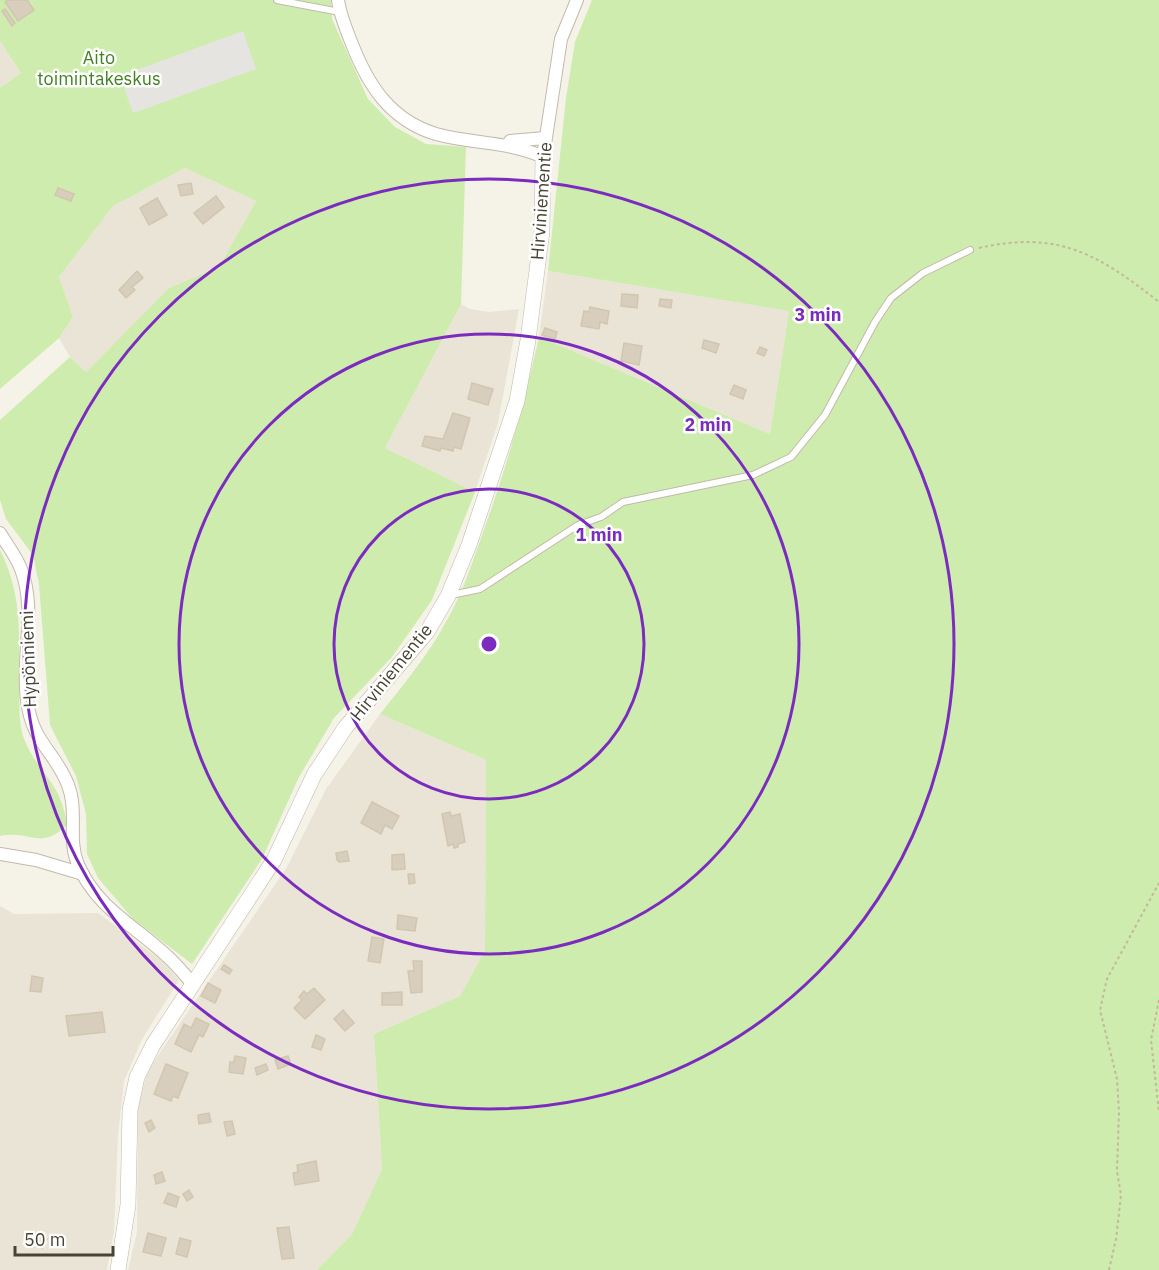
<svg xmlns="http://www.w3.org/2000/svg" width="1159" height="1270" font-family="'IBM Plex Sans',sans-serif">
<style>
.residential{fill:#eae4d6}
.green{fill:#ceecae}
.parking{fill:#e6e4e0}
.building{fill:#d8cebd;stroke:#d3c6af;stroke-width:1.5}
.lines{fill:none;stroke-linecap:round;stroke-linejoin:round}
.service-casing{stroke:#c2baaa;stroke-width:8}
.minor-casing{stroke:#c2baaa;stroke-width:14}
.tertiary-casing{stroke:#c2baaa;stroke-width:16}
.path{stroke:#c4b79a;stroke-width:2;stroke-dasharray:3 3;stroke-linecap:butt}
.service{stroke:#fff;stroke-width:6}
.minor{stroke:#fff;stroke-width:12}
.tertiary{stroke:#fff;stroke-width:15}
.ring{fill:none;stroke:#7b2cbf;stroke-width:3}
.labels{text-anchor:middle;dominant-baseline:central;stroke-width:5;stroke-linejoin:round;paint-order:stroke}
.park-label{font-size:18px;fill:#448024;stroke:#fff}
.street-label{font-size:18px;fill:#494336;stroke:#fff}
.centre{fill:#7b2cbf;stroke:#fff;stroke-width:3}
.ring-label{font-size:18px;text-anchor:middle;font-weight:bold;fill:#7b2cbf;stroke:#fff;stroke-width:5;stroke-linejoin:round;paint-order:stroke}
</style>
<rect width="100%" height="100%" fill="#f5f2e8"/>
<g class="residential">
<path d="M 0,41 L 21,73 L 0,88 Z"/>
<path d="M 185,168 L 256,201 L 219,267 L 169,288 L 86,372 L 70,357 L 59,338 L 73,317 L 59,277 L 113,206 Z"/>
<path d="M 548,271 L 789,311 L 770,434 L 539,337 Z"/>
<path d="M 461,304 L 470,309 L 489,312 L 519,309 L 498,423 L 475,492 L 385,448 Z"/>
<path d="M 380,714 L 486,760 L 485,950 L 460,996 L 374,1034 L 382,1169 L 352,1234 L 317,1270 L 128,1270 L 137,1232 L 138,1106 L 148,1070 L 287,867 L 326,789 Z"/>
<path d="M 0,906 L 14,914 L 98,913 L 161,960 L 179,980 L 141,1041 L 124,1081 L 118,1135 L 114,1231 L 107,1270 L 0,1270 Z"/>
</g>
<g class="green">
<path d="M 0,0 L 331,0 L 332,19 L 368,99 L 395,127 L 426,144 L 466,147 L 461,304 L 385,448 L 475,492 L 432,600 L 392,657 L 334,718 L 299,777 L 262,859 L 192,964 L 133,919 L 98,878 L 87,854 L 86,814 L 76,776 L 50,725 L 39,584 L 33,555 L 6,519 L 0,500 L 0,420 L 70,357 L 86,372 L 169,288 L 219,267 L 256,201 L 185,168 L 113,206 L 59,277 L 73,317 L 59,338 L 0,389 L 0,88 L 21,73 L 0,41 Z"/>
<path d="M 592,0 L 1159,0 L 1159,1270 L 317,1270 L 352,1234 L 382,1169 L 374,1034 L 460,996 L 485,950 L 486,760 L 380,714 C 404,684 429,654 447,620 C 462,594 472,564 482,535 C 506,470 524,404 539,337 L 770,434 L 789,311 L 548,271 L 566,98 L 575,42 Z"/>
<path d="M 0,550 C 23,596 19,635 19,685 C 20,702 18,723 24,739 C 38,774 61,781 67,825 C 39,851 31,830 0,836 Z"/>
</g>
<path class="parking" d="M 243,31 L 256,69 L 133,113 L 120,76 Z"/>
<g class="building">
<path d="M 8,0 L 27,0 L 34,10 L 18,21 L 5,2 Z"/>
<path d="M 5,9 L 15,23 L 12,26 L 2,11 Z"/>
<path d="M 191,183 L 193,194 L 181,196 L 178,185 Z"/>
<path d="M 58,188 L 74,194 L 71,201 L 55,195 Z"/>
<path d="M 216,196 L 224,207 L 203,224 L 194,213 Z"/>
<path d="M 157,198 L 167,215 L 149,225 L 140,208 Z"/>
<path d="M 137,271 L 143,278 L 132,287 L 135,290 L 126,298 L 119,290 Z"/>
<path d="M 622,294 L 638,295 L 637,308 L 621,306 Z"/>
<path d="M 660,299 L 672,300 L 671,308 L 659,306 Z"/>
<path d="M 590,307 L 609,311 L 607,324 L 600,322 L 599,329 L 581,326 L 584,311 L 589,312 Z"/>
<path d="M 545,328 L 557,332 L 555,339 L 542,335 Z"/>
<path d="M 704,340 L 719,344 L 716,353 L 702,348 Z"/>
<path d="M 624,343 L 642,346 L 639,365 L 621,361 Z"/>
<path d="M 760,347 L 767,350 L 764,356 L 757,353 Z"/>
<path d="M 472,383 L 493,389 L 488,405 L 468,399 Z"/>
<path d="M 734,385 L 746,390 L 743,399 L 730,394 Z"/>
<path d="M 453,413 L 470,418 L 461,449 L 454,447 L 453,451 L 441,448 L 440,451 L 422,446 L 425,436 L 443,439 Z"/>
<path d="M 372,802 L 399,816 L 392,829 L 385,825 L 381,834 L 361,823 Z"/>
<path d="M 450,812 L 451,816 L 460,814 L 465,842 L 458,844 L 458,847 L 454,848 L 453,844 L 448,846 L 442,814 Z"/>
<path d="M 347,851 L 349,861 L 339,862 L 337,860 L 336,853 Z"/>
<path d="M 404,854 L 405,869 L 392,870 L 392,855 Z"/>
<path d="M 408,874 L 414,874 L 415,883 L 409,884 Z"/>
<path d="M 398,915 L 417,918 L 415,931 L 397,929 Z"/>
<path d="M 372,937 L 384,939 L 380,963 L 368,961 Z"/>
<path d="M 413,961 L 422,961 L 422,992 L 411,993 L 408,971 L 414,971 Z"/>
<path d="M 224,965 L 232,970 L 229,974 L 221,969 Z"/>
<path d="M 32,976 L 43,978 L 41,992 L 30,991 Z"/>
<path d="M 208,983 L 221,990 L 215,1003 L 201,996 Z"/>
<path d="M 314,988 L 325,1000 L 305,1019 L 294,1008 L 302,1000 L 299,997 L 304,991 L 307,994 Z"/>
<path d="M 402,992 L 402,1005 L 382,1005 L 382,993 Z"/>
<path d="M 343,1010 L 354,1023 L 345,1031 L 334,1019 Z"/>
<path d="M 102,1012 L 105,1032 L 69,1036 L 66,1016 Z"/>
<path d="M 196,1018 L 209,1024 L 203,1037 L 199,1035 L 191,1052 L 175,1044 L 184,1024 L 191,1028 Z"/>
<path d="M 316,1035 L 325,1039 L 321,1050 L 312,1047 Z"/>
<path d="M 235,1056 L 246,1058 L 243,1074 L 229,1072 L 230,1062 L 234,1062 Z"/>
<path d="M 288,1056 L 291,1064 L 278,1069 L 275,1060 Z"/>
<path d="M 166,1064 L 188,1073 L 178,1098 L 173,1096 L 171,1101 L 154,1094 Z"/>
<path d="M 266,1064 L 268,1070 L 257,1075 L 255,1068 Z"/>
<path d="M 209,1113 L 211,1122 L 199,1124 L 198,1115 Z"/>
<path d="M 151,1120 L 155,1128 L 149,1132 L 145,1123 Z"/>
<path d="M 232,1121 L 235,1134 L 227,1136 L 224,1122 Z"/>
<path d="M 316,1161 L 319,1181 L 295,1185 L 293,1173 L 298,1172 L 297,1165 Z"/>
<path d="M 162,1172 L 165,1181 L 156,1184 L 154,1175 Z"/>
<path d="M 189,1190 L 193,1197 L 187,1201 L 183,1194 Z"/>
<path d="M 168,1193 L 179,1197 L 176,1207 L 164,1203 Z"/>
<path d="M 289,1227 L 294,1258 L 282,1259 L 277,1228 Z"/>
<path d="M 35,1232 L 47,1239 L 42,1248 L 30,1242 Z"/>
<path d="M 148,1233 L 166,1238 L 161,1256 L 143,1252 Z"/>
<path d="M 180,1238 L 191,1241 L 187,1257 L 176,1254 Z"/>
</g>
<g class="lines">
<defs>
<g id="service">
<path d="M 277,0 L 340,12"/>
<path d="M 451,595 L 480,589 L 578,525 L 601,517 L 623,502 L 753,475 L 791,457 L 825,415 L 875,322 L 891,298 L 923,273 L 970,250"/>
</g>
<g id="minor">
<path d="M 338,0 C 340,15 346,29 352,44 C 368,85 390,120 436,134 C 472,144 508,141 543,157 L 561,39 L 577,0"/>
<path d="M 510,141 L 545,138"/>
<path d="M 0,533 C 7,545 16,556 21,569 C 37,610 21,658 27,700 C 32,743 55,751 68,785 C 78,810 68,838 77,862 C 94,906 135,926 167,956 C 176,964 184,974 192,983"/>
<path d="M 0,854 L 36,860 L 83,874"/>
</g>
<path id="tertiary" d="M 118,1270 L 128,1205 L 130,1110 L 137,1077 L 153,1045 L 274,860 L 314,775 L 345,728 L 427,632 L 448,596 L 469,545 L 517,401 L 528,340 L 542,231 L 543,157"/>
</defs>
<use href="#service" class="service-casing"/>
<use href="#minor" class="minor-casing"/>
<use href="#tertiary" class="tertiary-casing"/>
<g class="path">
<path d="M 979,248 C 1058,230 1098,254 1159,302"/>
<path d="M 1159,1000 L 1151,1040 L 1159,1112"/>
<path d="M 1109,1270 L 1116,1239 L 1121,1195 L 1117,1171 L 1119,1112 L 1117,1079 L 1100,1010 L 1107,979 L 1159,883"/>
</g>
<use href="#service" class="service"/>
<use href="#minor" class="minor"/>
<use href="#tertiary" class="tertiary"/>
</g>
<g class="ring">
<circle cx="489" cy="644" r="155"/>
<circle cx="489" cy="644" r="310"/>
<circle cx="489" cy="644" r="465"/>
</g>
<g class="labels">
<g class="park-label">
<text x="99" y="57">Aito<tspan x="99" dy="21">toimintakeskus</tspan></text>
</g>
<g class="street-label">
<text transform="translate(541 201) rotate(-86)">Hirviniementie</text>
<text transform="translate(28 659) rotate(-92)">Hypönniemi</text>
<text transform="translate(391 672) rotate(-51)">Hirviniementie</text>
</g>
</g>
<circle cx="489" cy="644" r="9" class="centre"/>
<g class="ring-label">
<text x="818" y="321">3 min</text>
<text x="708" y="431">2 min</text>
<text x="599" y="541">1 min</text>
</g>
<path d="M15 1246v9h98v-9" fill="none" stroke="#494336" stroke-width="3"/>
<text x="24" y="1246" font-size="18" fill="#494336" stroke="#ffffff" stroke-width="4.5" paint-order="stroke">50 m</text>
</svg>
